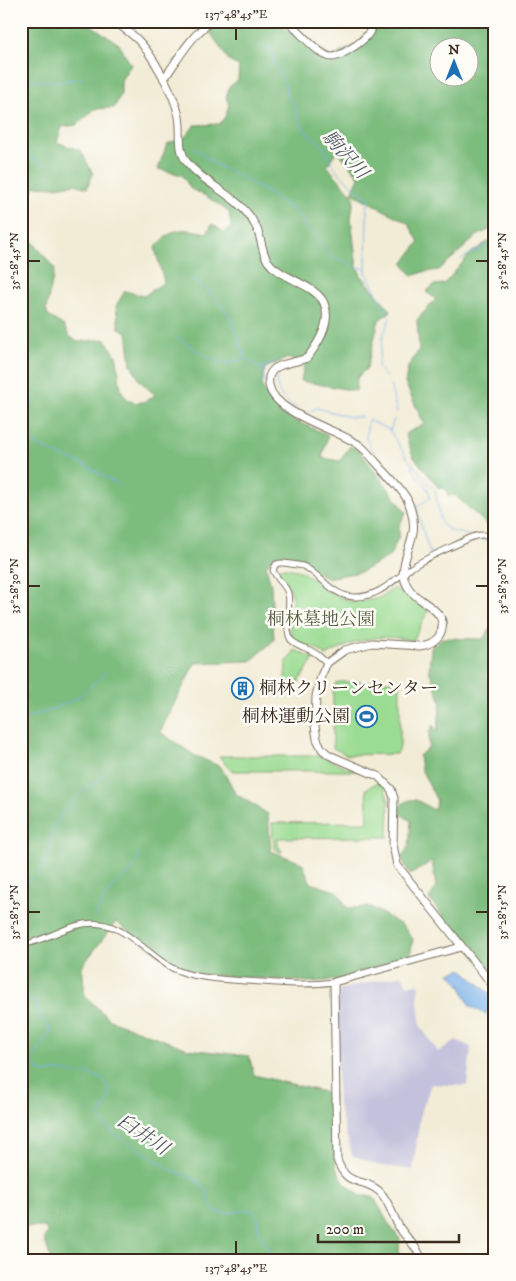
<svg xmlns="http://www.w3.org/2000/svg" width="516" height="1281" font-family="'IM FELL DW Pica','Noto Serif JP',serif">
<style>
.industrial{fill:#c3c1db}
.green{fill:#9bdc93;stroke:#6b8358}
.forest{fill:#7cbc7d;stroke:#5c734e;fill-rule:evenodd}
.water{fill:#7ab1e9;stroke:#5a6e84}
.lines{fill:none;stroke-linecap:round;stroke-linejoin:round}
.stream{stroke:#7ab1e9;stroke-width:1}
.street-casing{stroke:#7b6e5e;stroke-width:7}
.secondary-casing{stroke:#7b6e5e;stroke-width:9}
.street{stroke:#fff;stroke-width:5}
.secondary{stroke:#fff;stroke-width:7}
.ticks{fill:none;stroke:#3b2a1e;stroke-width:2}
.labels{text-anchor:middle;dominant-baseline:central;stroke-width:5;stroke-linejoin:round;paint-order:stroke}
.park-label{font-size:18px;fill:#585f41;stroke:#fdfcf7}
.poi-label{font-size:18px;fill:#3b2a1e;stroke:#fdfcf7;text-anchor:start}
.water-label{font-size:19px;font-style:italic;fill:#515965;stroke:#fdfcf7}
.neatline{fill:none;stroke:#3b2a1e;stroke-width:2}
.ticks-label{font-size:12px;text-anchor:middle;fill:#3b2a1e}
</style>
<rect width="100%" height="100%" fill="#fdfcf7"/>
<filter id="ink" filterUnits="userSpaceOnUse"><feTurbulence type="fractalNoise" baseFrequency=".02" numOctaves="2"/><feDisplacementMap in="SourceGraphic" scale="10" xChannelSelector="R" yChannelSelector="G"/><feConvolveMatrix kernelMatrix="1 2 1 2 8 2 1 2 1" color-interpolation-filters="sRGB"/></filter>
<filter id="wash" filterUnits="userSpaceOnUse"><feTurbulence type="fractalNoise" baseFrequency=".0096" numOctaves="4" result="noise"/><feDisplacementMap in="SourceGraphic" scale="20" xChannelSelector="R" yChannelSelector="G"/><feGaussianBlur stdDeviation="1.12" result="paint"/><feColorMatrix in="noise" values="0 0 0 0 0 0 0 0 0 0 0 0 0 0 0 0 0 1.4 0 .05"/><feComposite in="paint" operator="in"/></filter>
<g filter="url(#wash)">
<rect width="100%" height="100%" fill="#f2ecd6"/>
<path class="industrial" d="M 402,975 L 407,985 L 419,984 L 418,1002 L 421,1027 L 438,1052 L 456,1040 L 471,1047 L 467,1086 L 431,1084 L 420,1116 L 413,1170 L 377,1165 L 352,1155 L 338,1105 L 335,1009 L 341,989 Z"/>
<g class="green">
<path d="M 282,567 L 301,571 L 315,581 L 323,589 L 349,601 L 364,601 L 379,598 L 394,588 L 428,611 L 413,641 C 380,632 355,640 326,656 C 323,654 320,651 317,649 C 310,646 301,645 295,640 C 285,631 294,606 292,594 C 289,584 280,580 277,571 Z"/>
<path d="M 295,650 L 314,659 L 293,690 L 284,690 L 286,663 Z"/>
<path d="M 400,681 L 400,747 L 396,754 L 347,755 L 333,748 L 333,687 L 338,682 Z"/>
<path d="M 219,756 L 320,756 L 356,771 L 231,771 Z"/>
<path d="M 378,782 L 383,784 L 389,801 L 388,837 L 278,838 L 278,845 L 282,852 L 278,851 L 274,848 L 272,823 L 368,822 L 366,789 Z"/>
</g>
<g class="forest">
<path d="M 21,21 L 85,21 L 119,44 L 131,65 L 121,80 L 121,94 L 114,108 L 95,109 L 77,125 L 62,127 L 57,142 L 81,151 L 93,174 L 87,188 L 75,184 L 55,187 L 34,186 L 24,231 L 55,269 L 46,309 L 48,316 L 64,326 L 69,336 L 78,342 L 105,339 C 108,344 113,350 116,356 C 121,369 115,396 133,402 C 142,404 148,400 155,395 L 140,381 L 131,364 L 127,332 L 119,328 L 116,306 L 125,291 L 144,296 L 164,282 L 155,248 C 175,226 179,228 207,233 L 212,224 L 225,233 L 231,227 L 229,212 L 206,196 L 191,189 L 182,175 L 158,169 L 167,144 L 185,137 L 195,125 L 220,124 L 226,115 L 229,104 L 226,98 L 229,87 L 238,80 L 239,66 L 230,62 L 208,29 L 217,22 L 237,26 L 241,21 L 275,21 L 298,38 L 310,42 L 331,57 L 358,44 L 375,21 L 495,21 L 495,227 L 478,235 L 439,270 L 423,272 L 413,276 L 403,264 L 419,242 L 408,223 L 352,193 L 359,177 L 340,154 L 335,153 L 327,166 L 354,197 L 351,219 L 357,267 L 361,275 L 391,311 L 379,320 L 367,368 L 357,378 L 356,391 L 301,381 L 304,366 L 288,358 L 265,368 L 261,385 L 271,403 L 280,414 L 328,435 L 322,458 L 340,461 L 350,446 L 359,450 L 406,512 L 399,526 L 399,536 L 390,556 L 361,572 L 326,578 L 297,559 L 274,556 L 266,566 L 271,585 L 274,640 L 251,661 L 195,663 L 160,732 L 194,755 L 221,767 L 236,794 L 268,814 L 271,851 L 302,863 L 311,883 L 338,892 L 347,908 L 371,907 L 403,926 L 413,939 L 410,956 L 336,980 L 312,982 L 198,974 L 165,959 L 116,922 L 82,966 L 85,996 L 110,1020 L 188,1049 L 249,1056 L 254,1075 L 332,1094 L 336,1168 L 345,1183 L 361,1196 L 373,1196 L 390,1226 L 400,1239 L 398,1260 L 51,1260 L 44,1238 L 47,1233 L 45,1227 L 21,1227 ZM 438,48 L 468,48 L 468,78 L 438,78 Z"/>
<path d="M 495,237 L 495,532 L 455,495 L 448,496 L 446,488 L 439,488 L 413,456 L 405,434 L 424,424 L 405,383 L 408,367 L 419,350 L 417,320 L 436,299 L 426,292 L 434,285 L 444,284 L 471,253 Z"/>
<path d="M 495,621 L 495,982 L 429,899 L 436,887 L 432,861 L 410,875 L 401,858 L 409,846 L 411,821 L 399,813 L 399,807 C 414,793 418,802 434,810 L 437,801 L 421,769 L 419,756 L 429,747 L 429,732 L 433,725 L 437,732 L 441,702 L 429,670 L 431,648 L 442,638 L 483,639 Z"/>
</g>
<path class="water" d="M 462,969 L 495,998 L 495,1003 L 487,1010 L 488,1012 L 486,1013 L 484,1012 L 483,1013 L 470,1006 L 460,985 L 450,973 Z"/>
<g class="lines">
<g class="stream">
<path d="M 266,44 L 273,53 L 274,63 L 285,84 L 287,95 L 294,104 L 299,120 L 305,131 L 323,146 L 336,170 L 347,181 L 369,199 L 367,210 L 366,272 L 388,315"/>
<path d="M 21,81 L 63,81 L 83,78"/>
<path d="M 194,148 L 215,164 L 249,181 L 293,209 L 331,256 L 352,265"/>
<path d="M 21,154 L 27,154 L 45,165"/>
<path d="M 461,259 L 495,241"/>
<path d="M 357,267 L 366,269"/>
<path d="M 191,279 L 208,290 L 229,316 L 246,359 L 263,369"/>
<path d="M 178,338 L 203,355 L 224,364 L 245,359"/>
<path d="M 277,378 C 273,396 293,405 305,414 L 317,408 L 350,417 L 362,417"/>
<path d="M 387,379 L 378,367 L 383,337 L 390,318"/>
<path d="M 390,384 L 397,412"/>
<path d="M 264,385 L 264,375 L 262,372 L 265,365 L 267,366 L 276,360"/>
<path d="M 21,415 L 29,409 L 36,399"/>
<path d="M 394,419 L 390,431 L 406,456 L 432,488"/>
<path d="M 21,437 L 56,454 L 83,464 L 119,485"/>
<path d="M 375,455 L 366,438 L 368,420 L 390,430"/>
<path d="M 412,465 C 413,477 429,482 430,498 L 416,507 C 421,522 424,537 430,553 L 434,552"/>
<path d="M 442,489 L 447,487 L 491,455 L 495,448"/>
<path d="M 435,490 L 441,523 L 450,531 L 469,535"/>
<path d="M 480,538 L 495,544"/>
<path d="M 21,720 L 52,710 L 78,697 L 107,672"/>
<path d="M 21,886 C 41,874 47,866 51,843 C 52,838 51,832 54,828 C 64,805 86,790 105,775"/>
<path d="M 95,918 C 100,908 105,895 113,887 C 125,874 134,874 139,854"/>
<path d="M 21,984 L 25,997 L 36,1002 L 39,1017 L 50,1028 L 51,1032 L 36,1054 L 33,1062 L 38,1070 L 45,1073 L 59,1070 L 73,1074 L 89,1074 L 99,1077 L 108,1086 L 110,1092 L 110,1099 L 99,1116 C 111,1136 131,1145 150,1156 C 157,1160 162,1165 169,1169 C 180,1174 196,1177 203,1187 C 209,1194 209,1204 215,1211 C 230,1217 239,1208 254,1211 C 260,1220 257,1222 259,1231 C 261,1240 267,1240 269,1254 L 264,1260"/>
<path d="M 483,1013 L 495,1020"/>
</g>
</g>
</g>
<g filter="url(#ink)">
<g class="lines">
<defs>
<g id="street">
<path d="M 327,663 C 323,660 320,656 315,653 C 308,648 297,646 291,640 C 284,629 291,606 288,593 C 285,584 276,579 273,570 L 276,564 C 281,562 285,563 291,564 C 295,565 301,565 305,567 C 323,577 332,596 354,597 C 381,598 396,576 417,564 C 434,554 452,547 470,538 C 479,534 485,534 495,538"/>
<path d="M 21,945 C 48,941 73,919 101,924 C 126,927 150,956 172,968 C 195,979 222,979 247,981 C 276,983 305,986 334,982"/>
</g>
<g id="secondary">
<path d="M 115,21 C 122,27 129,32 136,38 C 152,53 175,95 179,117 C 182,132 177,147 186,161 C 205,186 241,196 255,225 C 263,238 260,255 272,266 C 285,279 316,286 324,303 C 332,322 319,343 307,358 C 293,364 265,362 269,385 C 274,414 337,429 359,445 C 365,449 370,456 375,461 C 385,473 399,485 407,499 C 411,507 415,523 413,532 C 410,552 395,571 410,590 C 420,604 453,612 439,636 C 434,643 428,645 420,646 L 372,643 L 345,650 L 327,663 L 321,676 L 316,696 L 315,726 L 317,739 L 322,749 L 329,755 L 378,776 L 391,789 L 394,798 L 393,845 L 397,865 L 495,988"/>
<path d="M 287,21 C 298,29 320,58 332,57 C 338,57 345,52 350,49 C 362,42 370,35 375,21"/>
<path d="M 164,79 C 178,59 191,35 212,21"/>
<path d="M 422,1260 C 417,1245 405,1238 398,1225 C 392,1214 388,1199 379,1191 C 361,1176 348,1189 337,1160 L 334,982 L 461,947"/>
</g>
</defs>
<use href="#street" class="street-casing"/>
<use href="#secondary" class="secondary-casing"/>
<use href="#street" class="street"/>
<use href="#secondary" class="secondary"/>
</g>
</g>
<path class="ticks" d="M 236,28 L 236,40M 28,261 L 40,261M 476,261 L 488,261M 28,586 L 40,586M 476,586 L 488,586M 28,912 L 40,912M 476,912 L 488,912M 236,1241 L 236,1254"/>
<defs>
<symbol id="building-ring" viewBox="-11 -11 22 22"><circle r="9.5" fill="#fdfcf7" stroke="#1f6fb2" stroke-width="1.5"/><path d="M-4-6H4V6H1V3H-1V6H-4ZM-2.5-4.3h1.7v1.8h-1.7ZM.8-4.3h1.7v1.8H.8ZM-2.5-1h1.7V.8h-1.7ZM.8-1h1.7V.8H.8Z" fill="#1f6fb2"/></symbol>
<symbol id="stadium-ring" viewBox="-11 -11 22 22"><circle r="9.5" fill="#fdfcf7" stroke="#1f6fb2" stroke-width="1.5"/><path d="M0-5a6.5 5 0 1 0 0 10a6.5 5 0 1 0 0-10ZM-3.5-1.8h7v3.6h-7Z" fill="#1f6fb2"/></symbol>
</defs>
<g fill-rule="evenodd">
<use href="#building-ring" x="230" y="676" width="25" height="25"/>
<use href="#stadium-ring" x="354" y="704" width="25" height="25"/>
</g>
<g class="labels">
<g class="park-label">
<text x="321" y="620">桐林墓地公園</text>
</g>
<g class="poi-label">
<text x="259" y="689">桐林クリーンセンター</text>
<text x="350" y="717" text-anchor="end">桐林運動公園</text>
</g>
<g class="water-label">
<text transform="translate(345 155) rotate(48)">駒沢川</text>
<text transform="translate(143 1135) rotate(34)">臼井川</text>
</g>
</g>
<rect width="516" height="1281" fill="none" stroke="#fdfcf7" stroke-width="55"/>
<g transform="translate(454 62)"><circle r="24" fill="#fdfcf7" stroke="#afa8a0"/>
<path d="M0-4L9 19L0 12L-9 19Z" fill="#1f6fb2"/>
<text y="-8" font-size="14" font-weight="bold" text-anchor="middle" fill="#3b2a1e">N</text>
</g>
<path d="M318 1234v8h141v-8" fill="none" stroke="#3b2a1e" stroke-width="2.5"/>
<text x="326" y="1234" font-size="15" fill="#3b2a1e" stroke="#fdfcf7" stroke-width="4" paint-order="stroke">200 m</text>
<rect x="28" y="28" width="460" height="1226" class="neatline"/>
<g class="ticks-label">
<text x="236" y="18">137°48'45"E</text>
<text transform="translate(14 261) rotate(-90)" y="4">35°28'45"N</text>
<text transform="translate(502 261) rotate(-90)" y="4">35°28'45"N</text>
<text transform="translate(14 586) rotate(-90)" y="4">35°28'30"N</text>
<text transform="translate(502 586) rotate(-90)" y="4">35°28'30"N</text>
<text transform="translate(14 912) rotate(-90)" y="4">35°28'15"N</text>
<text transform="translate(502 912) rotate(-90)" y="4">35°28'15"N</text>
<text x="236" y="1272">137°48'45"E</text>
</g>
</svg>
